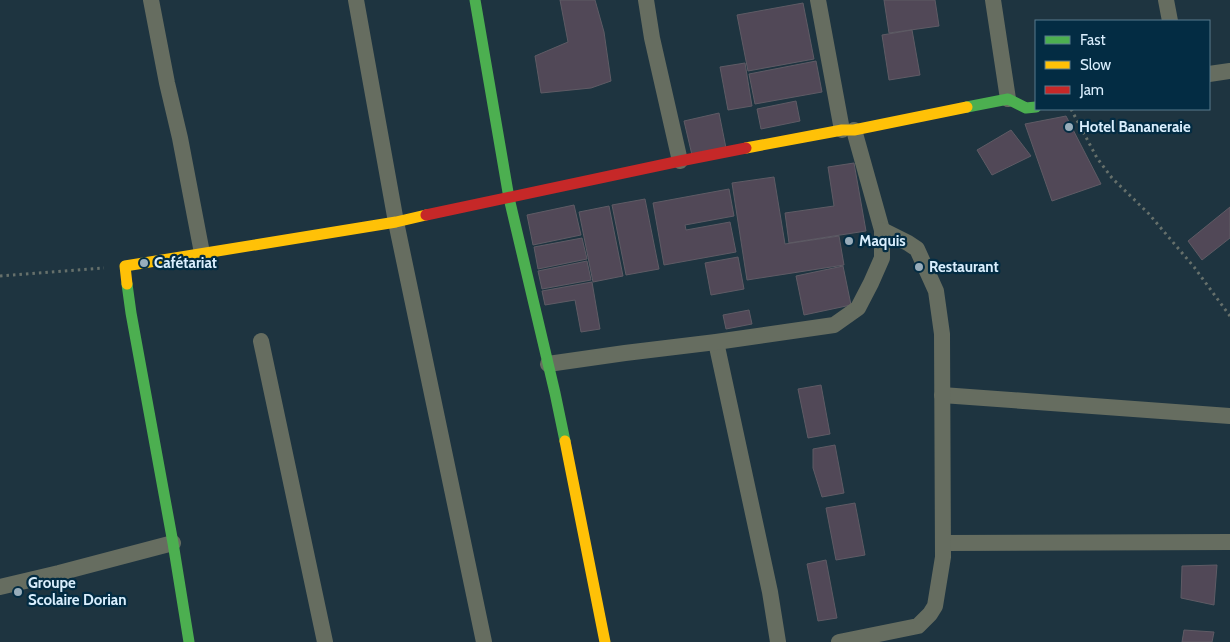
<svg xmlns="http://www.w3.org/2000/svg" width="1230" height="642" font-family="Cabin,sans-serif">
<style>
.building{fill:#514857;stroke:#5f5b65}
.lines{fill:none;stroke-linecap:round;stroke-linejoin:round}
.path{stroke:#66706b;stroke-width:3;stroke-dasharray:2.5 4;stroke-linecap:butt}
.street{stroke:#666d60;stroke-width:16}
.fast{stroke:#4caf50;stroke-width:11}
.slow{stroke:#ffc107;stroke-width:11}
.jam{stroke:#c62828;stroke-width:11}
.poi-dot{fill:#98adbb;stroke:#032c43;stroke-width:2}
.labels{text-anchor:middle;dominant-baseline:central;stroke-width:4.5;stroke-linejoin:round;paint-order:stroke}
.poi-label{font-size:15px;font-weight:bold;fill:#d9eefd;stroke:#032c43;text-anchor:start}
</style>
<rect width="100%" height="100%" fill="#1e3440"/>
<g class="building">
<path d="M 560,0 L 595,0 L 604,32 L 611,81 L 591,88 L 541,93 L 535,56 L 568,42 Z"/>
<path d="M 884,0 L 935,0 L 939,26 L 889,33 Z"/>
<path d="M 803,3 L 814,59 L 748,71 L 737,15 Z"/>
<path d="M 912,30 L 920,75 L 889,80 L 882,35 Z"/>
<path d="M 816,61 L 822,92 L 755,104 L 749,74 Z"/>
<path d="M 745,63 L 752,106 L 728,110 L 720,67 Z"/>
<path d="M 796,101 L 800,121 L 761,129 L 757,109 Z"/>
<path d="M 719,113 L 726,148 L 692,155 L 684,121 Z"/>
<path d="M 1066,116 L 1101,184 L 1052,201 L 1025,124 Z"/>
<path d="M 1011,130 L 1031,156 L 992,175 L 977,150 Z"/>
<path d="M 854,163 L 866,231 L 789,243 L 785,213 L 834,206 L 828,167 Z"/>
<path d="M 774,177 L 785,244 L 839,236 L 844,265 L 747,280 L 732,183 Z"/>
<path d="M 729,189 L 734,216 L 685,225 L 686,230 L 730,222 L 736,252 L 664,265 L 653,203 Z"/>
<path d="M 645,199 L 659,269 L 626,275 L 612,205 Z"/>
<path d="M 574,205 L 581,235 L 533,245 L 527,215 Z"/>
<path d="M 609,206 L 623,276 L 593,282 L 579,212 Z"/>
<path d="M 1230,207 L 1230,238 L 1202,260 L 1188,241 Z"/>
<path d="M 582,238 L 587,259 L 538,269 L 534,247 Z"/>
<path d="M 738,257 L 744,289 L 711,295 L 705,263 Z"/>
<path d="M 587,261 L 591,280 L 542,289 L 538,271 Z"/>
<path d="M 843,266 L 851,305 L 804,315 L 796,276 Z"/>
<path d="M 592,282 L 600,329 L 581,332 L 575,300 L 545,305 L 542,291 Z"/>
<path d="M 749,310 L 752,324 L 726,329 L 723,315 Z"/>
<path d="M 821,385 L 830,434 L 808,438 L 798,389 Z"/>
<path d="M 835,445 L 844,493 L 822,497 L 813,468 L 813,449 Z"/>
<path d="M 855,503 L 865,555 L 836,560 L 826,508 Z"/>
<path d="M 826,560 L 837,618 L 818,621 L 807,564 Z"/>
<path d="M 1217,565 L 1214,605 L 1181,598 L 1182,566 Z"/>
<path d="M 1184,630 L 1214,632 L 1212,642 L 1182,642 Z"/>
</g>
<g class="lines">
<g class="path">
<path d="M 1071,109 L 1097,158 L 1112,178 L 1149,214 L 1194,267 L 1230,316"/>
<path d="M 0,276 L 104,268"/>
</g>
<g class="street">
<path d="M 151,0 L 167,83 L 180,138 L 202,253"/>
<path d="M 356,0 L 396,222 L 484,642"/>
<path d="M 646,0 L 652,38 L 680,161"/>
<path d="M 818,0 L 842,130"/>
<path d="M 993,0 L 1008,99"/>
<path d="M 1166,0 L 1170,21"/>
<path d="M 1209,74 L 1230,71"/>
<path d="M 261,341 L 325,642"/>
<path d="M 716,342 L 770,592 L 778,642"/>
<path d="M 548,364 L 625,353 L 716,342 L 834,325 L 858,308 L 871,283 L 882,258 L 882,230 L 854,130"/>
<path d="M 942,395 L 1230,416"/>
<path d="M 943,543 L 1230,542"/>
<path d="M 0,587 L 59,573 L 173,543"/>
<path d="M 839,642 L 918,626 L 930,614 L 935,606 L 943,557 L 942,334 L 936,291 L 917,249 L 908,243 L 882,230"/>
</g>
<g class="fast">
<path d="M 475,0 L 509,198 L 555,393 L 565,441"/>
<path d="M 967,107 L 1008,99 L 1026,108 L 1036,107"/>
<path d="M 127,284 L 131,313 L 173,543 L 189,642"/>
</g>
<g class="slow">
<path d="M 746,148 L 842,130 L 854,130 L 967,107"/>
<path d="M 127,284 L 125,266 L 396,222 L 426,215"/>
<path d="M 565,441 L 605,642"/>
</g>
<path class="jam" d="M 426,215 L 680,161 L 746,148"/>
</g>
<g class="poi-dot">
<circle cx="1069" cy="127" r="5"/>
<circle cx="849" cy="241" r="5"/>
<circle cx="144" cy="263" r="5"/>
<circle cx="919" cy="267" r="5"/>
<circle cx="18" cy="592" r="5"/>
</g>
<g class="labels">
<g class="poi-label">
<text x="1079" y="127">Hotel Bananeraie</text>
<text x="859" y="241">Maquis</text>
<text x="154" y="263">Cafétariat</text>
<text x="929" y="267">Restaurant</text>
<text x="28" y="583">Groupe<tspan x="28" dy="17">Scolaire Dorian</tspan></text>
</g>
</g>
<rect x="1035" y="20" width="175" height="90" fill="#032c43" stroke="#597a8d"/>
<rect x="1045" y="36" width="25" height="8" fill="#4caf50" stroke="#597a8d"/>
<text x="1080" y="45" font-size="15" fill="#d9eefd">Fast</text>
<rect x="1045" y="61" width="25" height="8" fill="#ffc107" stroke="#597a8d"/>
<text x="1080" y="70" font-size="15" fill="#d9eefd">Slow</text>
<rect x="1045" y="86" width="25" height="8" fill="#c62828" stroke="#597a8d"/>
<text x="1080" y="95" font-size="15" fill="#d9eefd">Jam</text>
</svg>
